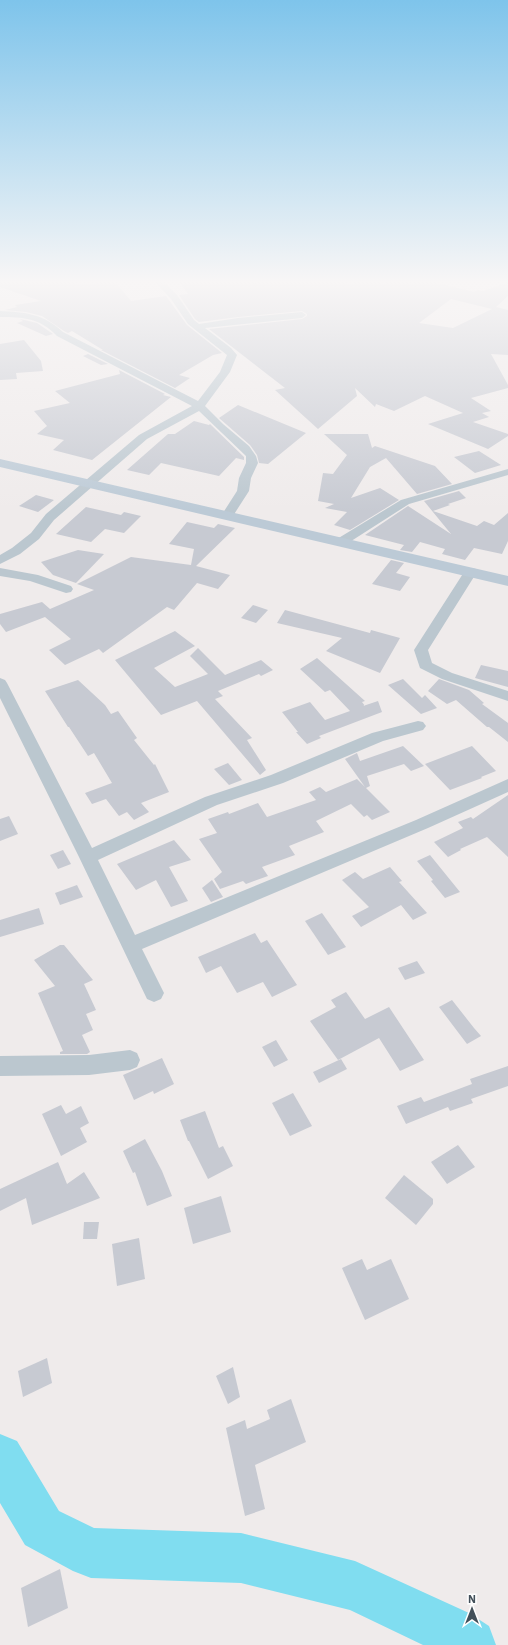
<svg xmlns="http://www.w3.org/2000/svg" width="508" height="1645" font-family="'IBM Plex Sans',sans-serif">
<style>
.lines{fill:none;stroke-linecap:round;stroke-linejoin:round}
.river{fill:#80ddf0;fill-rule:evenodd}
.building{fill:#c7cad2;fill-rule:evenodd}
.street{fill:#bbc7cf;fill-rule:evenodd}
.secondary{fill:#bccad6;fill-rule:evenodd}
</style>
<rect width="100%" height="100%" fill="#efebeb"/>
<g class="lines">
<path class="river" d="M 0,1434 L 17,1441 L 59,1511 L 94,1528 L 241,1533 L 355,1561 L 469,1613 L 489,1626 L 496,1645 L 423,1645 L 350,1610 L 241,1583 L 91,1578 L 73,1571 L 25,1545 L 0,1503 Z"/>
</g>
<g class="building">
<path d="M 0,281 L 74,281 L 78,284 L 84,283 L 86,284 L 115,282 L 131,301 L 166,296 L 187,325 L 222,353 L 213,355 L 179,375 L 190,378 L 175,388 L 101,350 L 103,350 L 72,331 L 68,333 L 64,331 L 42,316 L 26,312 L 5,310 L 17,307 L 15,305 L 41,301 L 0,287 Z"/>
<path d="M 179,281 L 340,281 L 351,285 L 359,281 L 376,281 L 385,284 L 390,282 L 405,281 L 412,284 L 418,281 L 430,281 L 474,292 L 478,290 L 483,291 L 508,282 L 508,296 L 496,307 L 508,310 L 508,355 L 491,354 L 508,385 L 508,388 L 471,398 L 491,411 L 482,413 L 489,417 L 473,422 L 508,434 L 508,436 L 488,449 L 428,424 L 463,413 L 425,396 L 394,411 L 376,404 L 375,407 L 355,388 L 357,396 L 318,429 L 275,390 L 285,388 L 209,329 L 302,319 L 307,316 L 307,314 L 302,311 L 238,317 L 199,322 L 195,319 L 179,295 L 188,294 ZM 451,299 L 492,309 L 453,328 L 419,323 Z"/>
<path d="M 20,319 L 37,323 L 53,334 L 46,336 L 17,323 L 23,321 Z"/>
<path d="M 24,340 L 41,361 L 43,371 L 16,373 L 17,379 L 0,380 L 0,344 Z"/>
<path d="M 88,354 L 108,364 L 101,365 L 83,356 Z"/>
<path d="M 119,370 L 165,394 L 163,395 L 171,397 L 92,460 L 53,450 L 64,440 L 37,434 L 47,426 L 34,411 L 70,403 L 55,391 L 120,374 Z"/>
<path d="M 238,405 L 306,433 L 268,464 L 259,463 L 257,455 L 250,445 L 219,418 Z"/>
<path d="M 194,421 L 209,425 L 210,424 L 244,457 L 244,460 L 236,458 L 219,476 L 161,463 L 149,475 L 127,470 L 168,434 L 175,434 Z"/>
<path d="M 324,434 L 368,434 L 372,448 L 375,446 L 435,466 L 452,484 L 417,494 L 386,458 L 370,467 L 351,498 L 380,488 L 399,500 L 350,530 L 334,525 L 347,512 L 325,508 L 334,504 L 318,501 L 323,473 L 333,474 L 347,455 Z"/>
<path d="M 479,451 L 501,465 L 475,473 L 454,457 Z"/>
<path d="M 459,491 L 466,498 L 448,504 L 450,505 L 433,511 L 477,526 L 484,521 L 494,525 L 508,513 L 508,541 L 502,554 L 474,548 L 465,560 L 442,554 L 445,549 L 420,542 L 412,552 L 400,550 L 404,545 L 365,535 L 408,506 L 451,534 L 424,501 Z"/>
<path d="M 36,495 L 54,500 L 38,512 L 19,506 Z"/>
<path d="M 86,507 L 121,515 L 124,512 L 141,516 L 124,533 L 105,529 L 91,542 L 56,534 Z"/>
<path d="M 187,522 L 214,528 L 218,524 L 235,528 L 196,566 L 230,575 L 218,589 L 197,583 L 174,610 L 167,607 L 103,653 L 99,649 L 65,665 L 49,650 L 71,639 L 45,617 L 6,632 L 0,624 L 0,614 L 42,602 L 50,609 L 94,590 L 77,584 L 131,557 L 191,565 L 194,549 L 169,544 Z"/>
<path d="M 78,550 L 104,554 L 76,583 L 53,575 L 41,562 Z"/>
<path d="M 391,560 L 404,563 L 396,573 L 410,577 L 400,591 L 372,584 Z"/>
<path d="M 253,605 L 268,610 L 256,623 L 241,618 Z"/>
<path d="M 285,610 L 370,633 L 371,630 L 400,638 L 380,673 L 326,651 L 342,638 L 277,623 Z"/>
<path d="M 175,631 L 195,646 L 154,668 L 175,687 L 208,674 L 190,656 L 198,648 L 225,675 L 261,660 L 273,670 L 261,676 L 259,674 L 218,691 L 223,696 L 215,699 L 252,738 L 247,740 L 266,770 L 260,775 L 197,701 L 161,715 L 115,660 Z"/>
<path d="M 317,658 L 365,701 L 362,702 L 365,706 L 363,706 L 378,701 L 382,712 L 319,736 L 321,738 L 307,744 L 296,732 L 298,732 L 282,712 L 310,702 L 325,720 L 350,711 L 330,690 L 325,692 L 300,669 Z"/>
<path d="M 481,665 L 508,671 L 508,687 L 475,678 Z"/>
<path d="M 403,679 L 422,698 L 425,695 L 437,708 L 421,714 L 388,685 Z"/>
<path d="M 439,679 L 469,690 L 484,703 L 482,704 L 508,723 L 508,742 L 489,727 L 487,727 L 456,700 L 447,704 L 428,691 Z"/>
<path d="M 78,680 L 105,705 L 111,714 L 118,711 L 137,738 L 134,740 L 154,765 L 155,764 L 169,792 L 141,803 L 149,812 L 134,820 L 127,812 L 119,816 L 106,799 L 92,804 L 85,793 L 112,783 L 94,753 L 88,756 L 69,727 L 68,727 L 45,691 Z"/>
<path d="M 403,746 L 424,766 L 411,771 L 404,764 L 367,776 L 370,786 L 366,788 L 390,812 L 372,820 L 367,815 L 364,817 L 351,804 L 316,821 L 324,832 L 289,846 L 295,855 L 262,867 L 268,876 L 246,884 L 243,881 L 220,889 L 214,879 L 222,872 L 199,839 L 217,833 L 208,819 L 228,812 L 229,814 L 258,803 L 267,817 L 316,800 L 309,792 L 320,787 L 326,792 L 357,779 L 365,787 L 345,759 L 357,753 L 360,761 Z"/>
<path d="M 472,746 L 496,771 L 481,777 L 482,778 L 450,790 L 425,764 Z"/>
<path d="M 228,763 L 242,780 L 229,785 L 214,769 Z"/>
<path d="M 508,795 L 508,857 L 487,837 L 460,849 L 461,850 L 448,857 L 434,842 L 463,828 L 458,822 L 471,817 L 473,819 Z"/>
<path d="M 9,816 L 18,834 L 0,841 L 0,819 Z"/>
<path d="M 174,840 L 191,860 L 169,867 L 188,901 L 171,907 L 156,880 L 136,890 L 117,864 Z"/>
<path d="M 63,850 L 71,864 L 58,869 L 50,855 Z"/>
<path d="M 430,855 L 460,892 L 445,898 L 431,881 L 433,880 L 417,861 Z"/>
<path d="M 390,867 L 402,881 L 399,882 L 427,913 L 413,920 L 401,905 L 361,927 L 352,916 L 369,907 L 342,880 L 355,872 L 363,879 Z"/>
<path d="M 212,880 L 223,897 L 211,902 L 202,888 Z"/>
<path d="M 77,885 L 83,897 L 60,905 L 55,893 Z"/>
<path d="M 39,908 L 44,924 L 0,937 L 0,920 Z"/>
<path d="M 322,913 L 346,947 L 328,955 L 305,921 Z"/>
<path d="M 255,933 L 261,943 L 267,940 L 297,985 L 272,997 L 263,982 L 237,993 L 221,966 L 206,973 L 198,957 Z"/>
<path d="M 60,945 L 64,945 L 93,980 L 84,984 L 96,1010 L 86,1014 L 93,1030 L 82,1035 L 90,1052 L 87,1054 L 60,1054 L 60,1052 L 63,1051 L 38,993 L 55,986 L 34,960 Z"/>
<path d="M 417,961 L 425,973 L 405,980 L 398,968 Z"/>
<path d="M 346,992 L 365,1019 L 389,1007 L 424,1060 L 400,1071 L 379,1038 L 338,1060 L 310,1021 L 336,1007 L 331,1000 Z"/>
<path d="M 452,1000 L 474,1028 L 481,1036 L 467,1044 L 439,1007 Z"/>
<path d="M 276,1040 L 288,1060 L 274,1067 L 262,1047 Z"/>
<path d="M 162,1058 L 174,1084 L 154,1094 L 153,1091 L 134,1100 L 123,1075 Z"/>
<path d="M 341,1059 L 347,1069 L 319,1083 L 313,1072 Z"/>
<path d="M 508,1066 L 508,1086 L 471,1099 L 473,1103 L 450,1111 L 448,1107 L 406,1124 L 397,1106 L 421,1097 L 424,1102 L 472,1084 L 470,1079 Z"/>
<path d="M 293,1093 L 312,1126 L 290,1136 L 272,1103 Z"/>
<path d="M 61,1105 L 66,1114 L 81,1106 L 89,1123 L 80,1128 L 87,1142 L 61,1156 L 42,1114 Z"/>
<path d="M 205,1111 L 219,1148 L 223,1146 L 233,1166 L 208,1179 L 189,1141 L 188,1141 L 180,1120 Z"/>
<path d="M 145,1139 L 162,1171 L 172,1196 L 147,1206 L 135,1172 L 133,1173 L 123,1151 Z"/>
<path d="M 458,1145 L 475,1167 L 447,1184 L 431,1162 Z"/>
<path d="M 58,1162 L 67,1184 L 84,1172 L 100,1198 L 32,1225 L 26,1198 L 0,1211 L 0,1189 Z"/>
<path d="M 404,1175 L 433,1199 L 433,1204 L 416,1225 L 385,1198 Z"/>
<path d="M 221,1196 L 231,1232 L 193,1244 L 184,1208 Z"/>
<path d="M 84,1222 L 99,1222 L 97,1239 L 83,1239 Z"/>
<path d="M 139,1238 L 145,1279 L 117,1286 L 112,1244 Z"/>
<path d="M 362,1259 L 367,1270 L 391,1259 L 409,1299 L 365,1320 L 342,1268 Z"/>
<path d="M 47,1358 L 52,1383 L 23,1397 L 18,1371 Z"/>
<path d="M 233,1367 L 240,1397 L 228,1404 L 216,1376 Z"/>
<path d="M 291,1399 L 306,1442 L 255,1465 L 265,1509 L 245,1516 L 226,1428 L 245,1420 L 247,1429 L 270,1419 L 267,1410 Z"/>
<path d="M 60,1569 L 68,1608 L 28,1627 L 21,1588 Z"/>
</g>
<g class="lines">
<g class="street">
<path d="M 154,281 L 163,281 L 177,295 L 194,320 L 199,324 L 238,318 L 302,312 L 306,315 L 302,318 L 205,328 L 231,348 L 237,355 L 230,372 L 205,406 L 223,424 L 249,446 L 256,456 L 258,463 L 251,478 L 249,491 L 231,519 L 223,519 L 221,516 L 237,491 L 239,478 L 246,463 L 246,456 L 199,411 L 147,439 L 54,520 L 39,539 L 20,554 L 0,564 L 0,555 L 12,548 L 31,533 L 46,514 L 139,435 L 192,406 L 57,336 C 40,318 23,317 0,317 L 0,311 C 25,312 44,314 63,332 L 198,401 L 220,372 L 227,355 L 188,324 L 171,299 Z"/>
<path d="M 508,469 L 508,475 L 409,504 L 345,545 L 337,545 L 335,542 L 337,539 L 401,500 Z"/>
<path d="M 0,568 L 38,575 L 71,586 L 73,589 L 71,592 L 66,593 L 30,581 L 0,576 Z"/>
<path d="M 471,568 L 476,569 L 477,572 L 428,650 L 432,663 L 452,673 L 508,691 L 508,701 L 442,679 L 420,668 L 414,650 L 466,569 Z"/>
<path d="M 0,678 L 5,680 L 7,683 L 92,848 L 205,797 L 271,775 L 372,733 L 418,721 L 423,722 L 426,726 L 423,730 L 383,741 L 283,783 L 217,805 L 98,860 L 135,935 L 416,820 L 508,779 L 508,792 L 428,828 L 142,949 L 164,993 L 161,999 L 154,1002 L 147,999 L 79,857 L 0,698 Z"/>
<path d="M 130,1050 L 137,1053 L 140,1060 L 137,1067 L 130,1070 L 89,1075 L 0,1076 L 0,1056 L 89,1055 Z"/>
</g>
<path class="secondary" d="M 0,459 L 508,576 L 508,586 L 0,467 Z"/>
</g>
<linearGradient id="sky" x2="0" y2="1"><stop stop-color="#7ec4eb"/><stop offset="0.55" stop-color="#f8f6f6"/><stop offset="1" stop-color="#f8f6f6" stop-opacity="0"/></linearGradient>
<rect width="508" height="512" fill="url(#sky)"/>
<g transform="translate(472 1609)" stroke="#ffffff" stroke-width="3" paint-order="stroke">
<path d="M0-3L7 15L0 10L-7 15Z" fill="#43505a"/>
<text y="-6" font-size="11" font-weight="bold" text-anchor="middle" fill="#43505a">N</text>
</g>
</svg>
